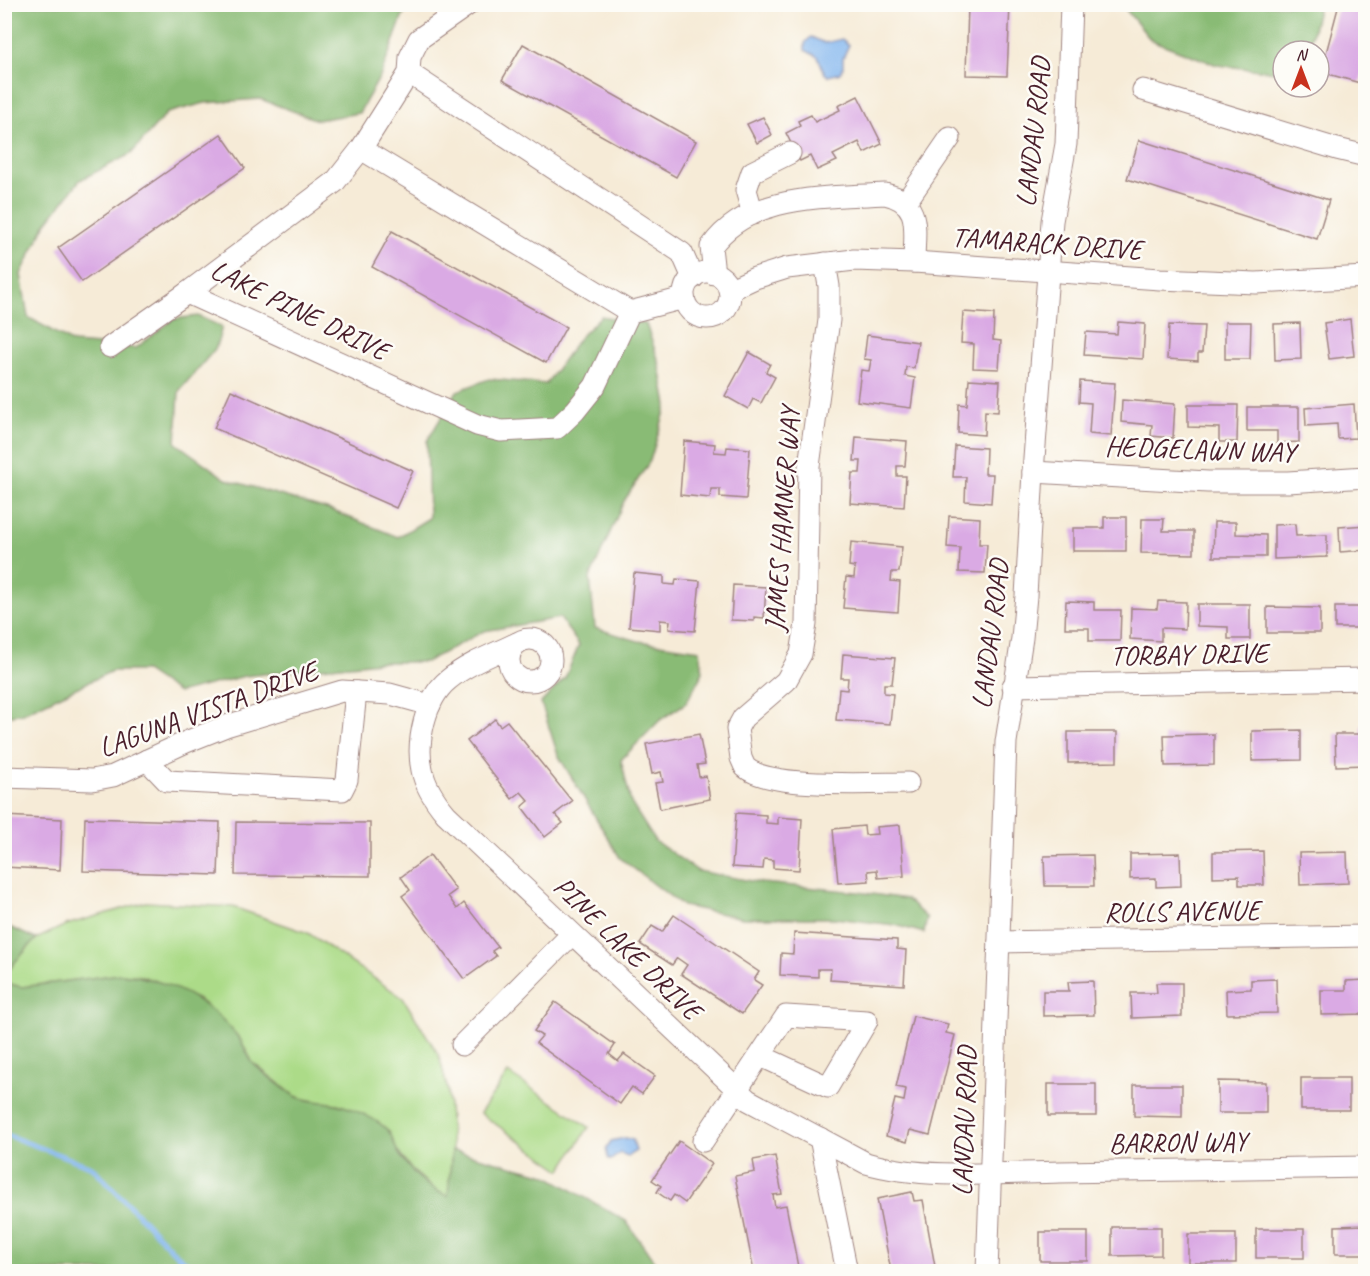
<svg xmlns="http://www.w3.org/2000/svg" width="1370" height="1276" font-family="Caveat,sans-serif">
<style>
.green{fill:#acdb88;stroke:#7b7d5a;stroke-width:1.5}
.forest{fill:#89bb74;stroke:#6a6d50;stroke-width:1.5}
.water{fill:#81b5ef;stroke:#666a8d;stroke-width:1.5}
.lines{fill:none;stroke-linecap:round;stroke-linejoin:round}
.stream{stroke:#81b5ef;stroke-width:5}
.building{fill:#daaae4}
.minor-casing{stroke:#a08581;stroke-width:23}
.minor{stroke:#fff;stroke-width:21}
.labels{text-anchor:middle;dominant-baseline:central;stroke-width:5;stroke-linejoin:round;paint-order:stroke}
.street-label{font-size:28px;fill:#4a1f2b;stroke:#fdfcf7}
</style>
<rect width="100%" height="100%" fill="#fdfcf7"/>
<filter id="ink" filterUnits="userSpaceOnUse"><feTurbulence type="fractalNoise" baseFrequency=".0167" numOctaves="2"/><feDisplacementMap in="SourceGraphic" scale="12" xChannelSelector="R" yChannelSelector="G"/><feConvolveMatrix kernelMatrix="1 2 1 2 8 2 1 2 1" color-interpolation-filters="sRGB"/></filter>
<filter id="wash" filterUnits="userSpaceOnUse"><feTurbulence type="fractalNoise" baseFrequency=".008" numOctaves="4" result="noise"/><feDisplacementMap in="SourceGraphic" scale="24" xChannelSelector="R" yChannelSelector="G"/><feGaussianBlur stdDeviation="1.35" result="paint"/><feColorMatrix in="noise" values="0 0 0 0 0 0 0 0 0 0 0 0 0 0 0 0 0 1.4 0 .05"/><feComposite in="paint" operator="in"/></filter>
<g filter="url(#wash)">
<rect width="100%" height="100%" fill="#f6ebd7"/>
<g class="green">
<path d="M 146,902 L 233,907 L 308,933 L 403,998 L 439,1055 L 448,1091 L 452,1150 L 448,1197 L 435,1190 L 411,1169 L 396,1150 L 388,1130 L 365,1115 L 338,1104 L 312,1101 L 295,1096 L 253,1063 L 240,1039 L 221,1018 L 199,1000 L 142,976 L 121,974 L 22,987 L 5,983 L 5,976 L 14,963 L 36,939 L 66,925 Z"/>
<path d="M 508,1073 L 589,1127 L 561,1170 L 480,1113 Z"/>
</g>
<g class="forest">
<path d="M 4,5 L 404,5 L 405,10 L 381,75 L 359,113 L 317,120 L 260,99 L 205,103 L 167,113 L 131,154 L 80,180 L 45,225 L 21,274 L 28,317 L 73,343 L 136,348 L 174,319 L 198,316 L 222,327 L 216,348 L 179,391 L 176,443 L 226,479 L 333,511 L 398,537 L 429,518 L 427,441 L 457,391 L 489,379 L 546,384 L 579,338 L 601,316 L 646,324 L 659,362 L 667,405 L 650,461 L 624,501 L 590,578 L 595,628 L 638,641 L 700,650 L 703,672 L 686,703 L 660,720 L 621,760 L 631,803 L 655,841 L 698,871 L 762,883 L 858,892 L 906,899 L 927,918 L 924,933 L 895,925 L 834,918 L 743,918 L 683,906 L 620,858 L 558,755 L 541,703 L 565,678 L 579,645 L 560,618 L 484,631 L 426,662 L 379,662 L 245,676 L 178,693 L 145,671 L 112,671 L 23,713 L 5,716 Z"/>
<path d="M 1122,5 L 1319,5 L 1310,43 L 1305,51 L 1283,51 L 1283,73 L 1217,65 L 1151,40 Z"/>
<path d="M 5,925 L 36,939 L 14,963 L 5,976 Z"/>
<path d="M 121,974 C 167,978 210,1001 239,1038 C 244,1045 247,1054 252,1062 C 256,1067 288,1092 295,1096 C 307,1102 322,1101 335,1104 C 348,1106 380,1120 388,1131 C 393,1136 394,1145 398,1152 C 409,1170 428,1189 448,1196 L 452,1150 L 546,1175 L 626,1221 L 661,1271 L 5,1271 L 5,983 L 22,987 Z"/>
</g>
<g class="water">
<path d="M 811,37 L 825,43 L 842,39 L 849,45 L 843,58 L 843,68 L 840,73 L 829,76 L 825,74 L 818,57 L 805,50 L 805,43 Z"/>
<path d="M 625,1138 L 633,1140 L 636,1151 L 628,1156 L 620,1153 L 611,1160 L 608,1158 L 606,1149 L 611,1141 Z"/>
</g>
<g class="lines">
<path class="stream" d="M 4,1134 L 92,1167 L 173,1251 L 198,1272"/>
</g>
<g id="blocks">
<g class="building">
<path d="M 968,4 L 1010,4 L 1007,76 L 966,75 Z"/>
<path d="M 1339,4 L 1366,4 L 1366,64 L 1360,83 L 1321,72 Z"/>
<path d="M 523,44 L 696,141 L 676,177 L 502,80 Z"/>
<path d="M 858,96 L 882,144 L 864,153 L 859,142 L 833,155 L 837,161 L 817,170 L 810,156 L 800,161 L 786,133 L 800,126 L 798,121 L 811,115 L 815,122 L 840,110 L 838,106 Z"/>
<path d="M 763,117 L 772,135 L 757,143 L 747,124 Z"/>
<path d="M 221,134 L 245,168 L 82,282 L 58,248 Z"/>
<path d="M 1139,140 L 1329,200 L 1317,239 L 1127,179 Z"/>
<path d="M 392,231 L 566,327 L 546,363 L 372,267 Z"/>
<path d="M 963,312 L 994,314 L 993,340 L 1001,341 L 999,369 L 973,368 L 974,344 L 961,343 Z"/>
<path d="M 1350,319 L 1354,356 L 1329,359 L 1324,323 Z"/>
<path d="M 1118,322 L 1145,324 L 1143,359 L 1084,355 L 1086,332 L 1117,334 Z"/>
<path d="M 1225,322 L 1251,322 L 1250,359 L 1225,359 Z"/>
<path d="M 1300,323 L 1301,359 L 1275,360 L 1274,324 Z"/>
<path d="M 1169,325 L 1204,326 L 1202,353 L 1198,353 L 1198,361 L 1167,359 Z"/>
<path d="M 867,335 L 918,342 L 914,368 L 906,367 L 905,376 L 915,378 L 911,408 L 857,401 L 861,370 L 869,371 L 871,360 L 864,359 Z"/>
<path d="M 749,352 L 770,364 L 766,372 L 775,377 L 761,403 L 753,399 L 748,409 L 725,396 Z"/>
<path d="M 969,379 L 1000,381 L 998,412 L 985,411 L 984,435 L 958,433 L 959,404 L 967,405 Z"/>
<path d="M 1080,381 L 1115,383 L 1111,436 L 1089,434 L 1091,403 L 1079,402 Z"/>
<path d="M 231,390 L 413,471 L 396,508 L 214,428 Z"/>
<path d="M 1122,400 L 1175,404 L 1173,438 L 1151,436 L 1152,425 L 1121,422 Z"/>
<path d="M 1354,404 L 1356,438 L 1338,439 L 1337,424 L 1306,426 L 1305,408 Z"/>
<path d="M 1188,405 L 1238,405 L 1237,442 L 1219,442 L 1219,428 L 1188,427 Z"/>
<path d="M 1247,407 L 1299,407 L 1299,442 L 1277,443 L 1277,431 L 1247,431 Z"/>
<path d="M 856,437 L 907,441 L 905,466 L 897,466 L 897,476 L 906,476 L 904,507 L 850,503 L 852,473 L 860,473 L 861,461 L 854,461 Z"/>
<path d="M 684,441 L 715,444 L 714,452 L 726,453 L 727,447 L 750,449 L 746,499 L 720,497 L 720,489 L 711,489 L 710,498 L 680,495 Z"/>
<path d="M 955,446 L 986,448 L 985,474 L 993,474 L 991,503 L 965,501 L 966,477 L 953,477 Z"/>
<path d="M 949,516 L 980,518 L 979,544 L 987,544 L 985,573 L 959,572 L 960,548 L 947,547 Z"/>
<path d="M 1104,517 L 1126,517 L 1126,551 L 1073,551 L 1073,528 L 1104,528 Z"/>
<path d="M 1142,519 L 1164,519 L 1163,531 L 1194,531 L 1194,554 L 1141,553 Z"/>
<path d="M 1214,522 L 1236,522 L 1236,534 L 1266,535 L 1266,557 L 1213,557 Z"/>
<path d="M 1295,524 L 1296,536 L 1327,535 L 1327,557 L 1274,559 L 1274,525 Z"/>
<path d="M 1366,525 L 1366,550 L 1340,552 L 1339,527 Z"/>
<path d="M 851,542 L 902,547 L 899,572 L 892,572 L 891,581 L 900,582 L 898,612 L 843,608 L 846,577 L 854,578 L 855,567 L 849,566 Z"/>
<path d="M 634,573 L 664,576 L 664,584 L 675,585 L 676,579 L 700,581 L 695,631 L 669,629 L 670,621 L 660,620 L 660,630 L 629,627 Z"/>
<path d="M 733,585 L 766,587 L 764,618 L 754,617 L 754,621 L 731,620 Z"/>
<path d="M 1066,601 L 1094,602 L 1094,610 L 1121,610 L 1120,641 L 1089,641 L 1089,628 L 1065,628 Z"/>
<path d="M 1158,601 L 1186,602 L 1185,629 L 1161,628 L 1161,641 L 1130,639 L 1131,608 L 1157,609 Z"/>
<path d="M 1197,604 L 1250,604 L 1250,639 L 1228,639 L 1228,627 L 1197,626 Z"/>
<path d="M 1267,607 L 1320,608 L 1320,633 L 1267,633 Z"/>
<path d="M 1335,607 L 1366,607 L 1366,634 L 1362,634 L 1362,628 L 1335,628 Z"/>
<path d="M 843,654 L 895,658 L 892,684 L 884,684 L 884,693 L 893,694 L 890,724 L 836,720 L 839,689 L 847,690 L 848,678 L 841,678 Z"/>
<path d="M 495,719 L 500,726 L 507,721 L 572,801 L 555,814 L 563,823 L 545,837 L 522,807 L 529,801 L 521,792 L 512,799 L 467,741 Z"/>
<path d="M 1361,726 L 1366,726 L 1366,765 L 1336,766 L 1335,734 L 1361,734 Z"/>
<path d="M 1301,730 L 1301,760 L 1252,761 L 1252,731 Z"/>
<path d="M 1068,732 L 1117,732 L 1117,762 L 1068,763 Z"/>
<path d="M 699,734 L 705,764 L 697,765 L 699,777 L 706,776 L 710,799 L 660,809 L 655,783 L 663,782 L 661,772 L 652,774 L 646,744 Z"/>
<path d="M 1214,734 L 1214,765 L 1165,766 L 1164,735 Z"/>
<path d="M 736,813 L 766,815 L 766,823 L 778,824 L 778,817 L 802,819 L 799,870 L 773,868 L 773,860 L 764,859 L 763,869 L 732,867 Z"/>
<path d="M 4,816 L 62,819 L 60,870 L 4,867 Z"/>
<path d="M 85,818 L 220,822 L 218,875 L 83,871 Z"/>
<path d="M 236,822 L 370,823 L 370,876 L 235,875 Z"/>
<path d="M 900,825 L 904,876 L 878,878 L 877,870 L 868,871 L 869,881 L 838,883 L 833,829 L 864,826 L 865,835 L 877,834 L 876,827 Z"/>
<path d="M 1263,851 L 1264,885 L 1239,885 L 1239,876 L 1213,877 L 1213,852 Z"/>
<path d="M 1347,852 L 1348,883 L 1300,885 L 1299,853 Z"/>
<path d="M 1180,853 L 1181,886 L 1156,887 L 1156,878 L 1130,879 L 1130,854 Z"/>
<path d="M 430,855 L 456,890 L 448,896 L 457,909 L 464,903 L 498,947 L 492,951 L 496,956 L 464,979 L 402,896 L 410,890 L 401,877 Z"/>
<path d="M 1093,855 L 1094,886 L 1045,886 L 1044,856 Z"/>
<path d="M 674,915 L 759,972 L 754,980 L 762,985 L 742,1014 L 681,974 L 687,965 L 677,958 L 672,965 L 640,944 L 652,926 L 662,932 Z"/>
<path d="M 794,933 L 897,940 L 897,949 L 906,950 L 904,985 L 830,980 L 831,969 L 818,969 L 818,977 L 780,975 L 781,953 L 793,954 Z"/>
<path d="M 1276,979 L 1277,1013 L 1227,1014 L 1226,990 L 1251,989 L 1251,980 Z"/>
<path d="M 1366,980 L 1366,1014 L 1321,1015 L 1321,990 L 1346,990 L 1346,981 Z"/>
<path d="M 1093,981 L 1094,1015 L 1043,1016 L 1043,991 L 1069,991 L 1068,982 Z"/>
<path d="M 1156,983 L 1182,983 L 1182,1016 L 1132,1018 L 1131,993 L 1157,993 Z"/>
<path d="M 555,1002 L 615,1045 L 609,1054 L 618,1061 L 624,1054 L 655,1076 L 642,1094 L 632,1087 L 620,1104 L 536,1043 L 542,1036 L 534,1031 Z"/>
<path d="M 913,1016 L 948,1024 L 946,1033 L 955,1035 L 930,1135 L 910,1130 L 907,1142 L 886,1136 L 895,1099 L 904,1101 L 906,1089 L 896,1087 Z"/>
<rect x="1301" y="1078" width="48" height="32"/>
<path d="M 1218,1081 L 1266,1082 L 1266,1113 L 1218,1113 Z"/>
<rect x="1048" y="1084" width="48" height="32"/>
<path d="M 1134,1085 L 1182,1085 L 1182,1117 L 1134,1116 Z"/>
<path d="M 679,1141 L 712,1164 L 685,1203 L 674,1195 L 670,1201 L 657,1192 L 661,1186 L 652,1180 Z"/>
<path d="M 775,1156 L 782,1194 L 773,1195 L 775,1207 L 786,1205 L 799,1272 L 754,1272 L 735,1176 L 755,1172 L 753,1160 Z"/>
<path d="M 912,1192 L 914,1201 L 923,1200 L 936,1272 L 902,1272 L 902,1269 L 891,1271 L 877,1199 Z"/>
<path d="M 1366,1225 L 1366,1254 L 1335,1254 L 1335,1226 Z"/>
<path d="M 1112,1227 L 1161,1227 L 1161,1255 L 1112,1256 Z"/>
<rect x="1256" y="1229" width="48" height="29"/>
<rect x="1040" y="1232" width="48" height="29"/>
<rect x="1188" y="1234" width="48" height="29"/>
</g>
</g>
</g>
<g filter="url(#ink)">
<use href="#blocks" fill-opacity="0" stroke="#a08581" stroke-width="1.5"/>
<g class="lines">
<defs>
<g id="minor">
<path d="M 469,4 L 419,39 L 410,57 L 409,73 L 361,149 L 335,182 L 187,293 L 477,425 L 501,431 L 557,428 L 575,411 L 595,386 L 630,312 L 684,298"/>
<path d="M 409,73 L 682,253 L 693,278"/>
<path d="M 1143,90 L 1337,149 L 1366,156"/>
<path d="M 361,149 L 630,312"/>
<path d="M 906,202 L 950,138"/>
<path d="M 753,214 L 746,190 L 752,172 L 790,153"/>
<path d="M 825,263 L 829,286 L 829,320 L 809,466 L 806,624 L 801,654 L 786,681 L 743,718 L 737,729 L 741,758 L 745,767 C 769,789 873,783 908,783"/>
<circle cx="707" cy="295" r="23"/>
<path d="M 714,274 L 711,247 C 749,193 827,198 885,194 C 923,202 914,231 914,262"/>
<path d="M 729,290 L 755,278 L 787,268 L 854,260 L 914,262 L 1160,279 L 1256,283 L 1366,277"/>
<path d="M 110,347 L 187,293"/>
<path d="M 1033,472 L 1208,482 L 1288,482 L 1366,477"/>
<circle cx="530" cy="660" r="21"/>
<path d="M 517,643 C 494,654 467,664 448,680 C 425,699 416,742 422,770 C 425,786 435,801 446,814 L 748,1100 L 866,1163 C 925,1180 999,1173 1060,1172 C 1162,1171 1264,1169 1366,1167"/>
<path d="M 1013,686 L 1366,679"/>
<path d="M 147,760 L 167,781 L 342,790 L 347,780 L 356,692"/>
<path d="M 4,777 L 92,780 L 113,776 L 186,742 L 226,726 L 342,691 L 390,694 L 430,705"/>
<path d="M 999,942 L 1366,936"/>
<path d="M 462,1045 L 572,934"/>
<path d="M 820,1138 L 847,1272"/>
<path d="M 703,1141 L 786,1016 L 867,1021 L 828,1087 L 761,1056"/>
<path d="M 987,1272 L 1006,742 L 1022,638 L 1026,596 L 1033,472 L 1052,221 L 1066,144 L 1071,4"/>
</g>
</defs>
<use href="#minor" class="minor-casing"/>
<use href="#minor" class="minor"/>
</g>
</g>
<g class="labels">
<g class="street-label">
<text transform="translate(1033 132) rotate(-84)">LANDAU ROAD</text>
<text transform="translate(1047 243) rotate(4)">TAMARACK DRIVE</text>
<text transform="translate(300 310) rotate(26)">LAKE PINE DRIVE</text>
<text transform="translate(1200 449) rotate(2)">HEDGELAWN WAY</text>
<text transform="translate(782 519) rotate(-86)">JAMES HAMNER WAY</text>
<text transform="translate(990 634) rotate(-83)">LANDAU ROAD</text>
<text transform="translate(1189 654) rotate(-1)">TORBAY DRIVE</text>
<text transform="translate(208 709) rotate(-20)">LAGUNA VISTA DRIVE</text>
<text transform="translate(1182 911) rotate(-1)">ROLLS AVENUE</text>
<text transform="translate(628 948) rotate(44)">PINE LAKE DRIVE</text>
<text transform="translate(964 1121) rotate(-88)">LANDAU ROAD</text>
<text transform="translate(1178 1142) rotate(-1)">BARRON WAY</text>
</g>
</g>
<rect width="1370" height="1276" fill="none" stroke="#fdfcf7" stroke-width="24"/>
<g transform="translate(1301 69)"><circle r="28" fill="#fdfcf7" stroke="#b5a4a5" stroke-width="1.5"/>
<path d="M0-4.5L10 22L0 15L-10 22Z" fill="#c8321e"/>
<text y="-9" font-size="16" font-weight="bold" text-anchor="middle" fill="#4a1f2b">N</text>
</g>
</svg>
